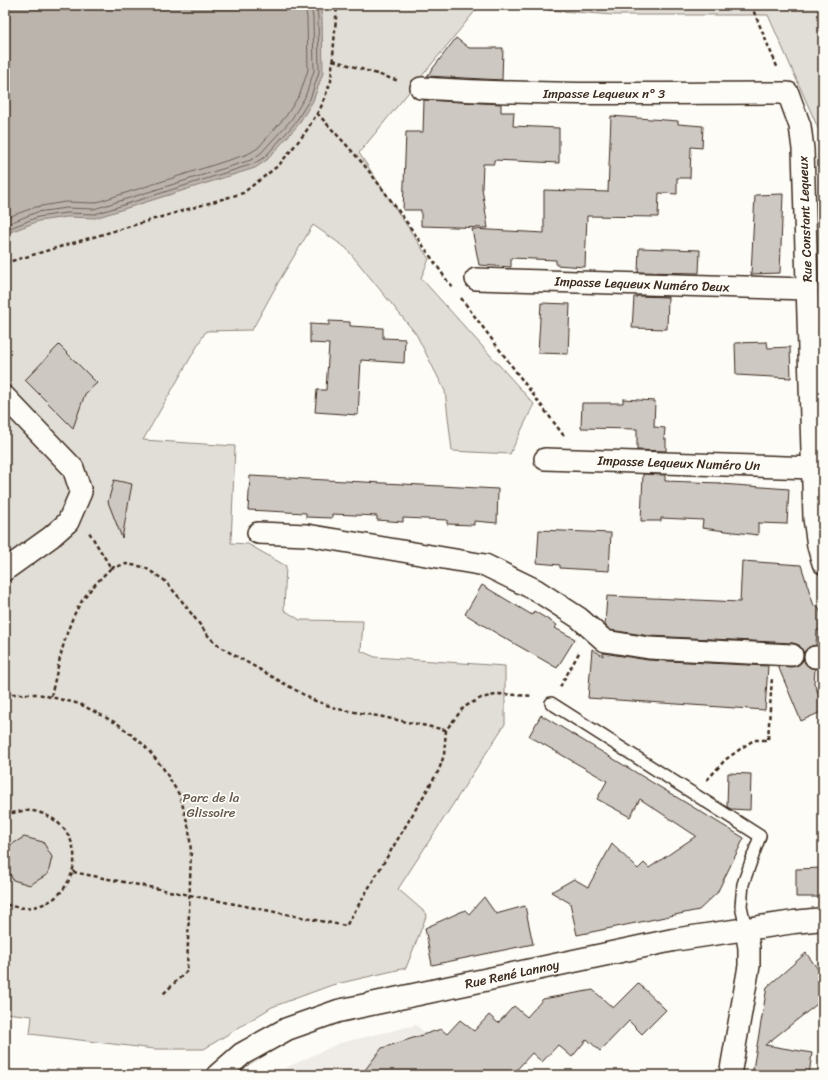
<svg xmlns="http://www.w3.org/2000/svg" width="828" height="1080" font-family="Sriracha,sans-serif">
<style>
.built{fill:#efece7}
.green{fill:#e1ded7;stroke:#8e847a}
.water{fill:#bbb4ad;stroke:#887d74}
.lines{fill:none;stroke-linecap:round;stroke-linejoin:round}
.shore{stroke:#6e6157;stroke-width:1}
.building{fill:#cdc8c2;stroke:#3b2a1e}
.lane-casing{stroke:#3b2a1e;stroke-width:14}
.street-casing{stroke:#3b2a1e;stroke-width:24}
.secondary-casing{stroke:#3b2a1e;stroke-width:25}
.path{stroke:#3b2a1e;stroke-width:2.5;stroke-dasharray:4 3;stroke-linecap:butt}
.lane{stroke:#fdfcf7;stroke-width:11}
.street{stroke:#fdfcf7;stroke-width:21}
.secondary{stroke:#fdfcf7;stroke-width:22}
.labels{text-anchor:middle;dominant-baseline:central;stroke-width:3.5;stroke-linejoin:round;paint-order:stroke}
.street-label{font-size:13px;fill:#3b2a1e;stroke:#fdfcf7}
.park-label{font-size:13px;fill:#64574c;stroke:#fdfcf7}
</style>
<rect width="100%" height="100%" fill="#fdfcf7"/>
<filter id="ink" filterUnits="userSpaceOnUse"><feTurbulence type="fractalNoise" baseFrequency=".025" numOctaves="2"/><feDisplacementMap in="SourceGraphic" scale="8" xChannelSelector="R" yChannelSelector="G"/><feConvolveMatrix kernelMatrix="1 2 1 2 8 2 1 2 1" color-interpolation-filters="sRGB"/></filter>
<g filter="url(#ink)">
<path class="built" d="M 416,1025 L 475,1075 L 270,1075 L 340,1043 Z"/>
<g class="green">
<path d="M 5,5 L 480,5 L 359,153 L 429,259 L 421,278 L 534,404 L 510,454 L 452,451 L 445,391 L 416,334 L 346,248 L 313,225 L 279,281 L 252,330 L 206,331 L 143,440 L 235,446 L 231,543 L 248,544 L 286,566 L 284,610 L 300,620 L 363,621 L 361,651 L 375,657 L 505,666 L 505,724 L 398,889 L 427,914 L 406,968 L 332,985 L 272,1007 L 204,1049 L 154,1049 L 30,1034 L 32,1016 L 5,1013 Z"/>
<path d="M 555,5 L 823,5 L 823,142 L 822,137 L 768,15 L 614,15 L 548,10 Z"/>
</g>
<path class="water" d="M 5,5 L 320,5 L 322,17 L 323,73 L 313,101 L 298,125 L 267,160 L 255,168 L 95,218 L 67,217 L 39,221 L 5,234 Z"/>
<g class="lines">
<g class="shore">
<path d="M 5,218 L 36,207 L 65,202 L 94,203 L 248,154 L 258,148 L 286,116 L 300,94 L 308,70 L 307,18 L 305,5"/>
<path d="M 5,225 L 37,212 L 66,208 L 94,209 L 251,160 L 261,153 L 291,120 L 305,97 L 314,71 L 313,18 L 311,5"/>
<path d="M 5,230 L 38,217 L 66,213 L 95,214 L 253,164 L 265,157 L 295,123 L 310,99 L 319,72 L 318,17 L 316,5"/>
</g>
</g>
<g class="building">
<path d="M 456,38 L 469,48 L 503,48 L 502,80 L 427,76 Z"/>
<path d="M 424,100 L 501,104 L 501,112 L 514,112 L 513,126 L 559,128 L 559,163 L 494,160 L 494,164 L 483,164 L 482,188 L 488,228 L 421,226 L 421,210 L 403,210 L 406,132 L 423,132 Z"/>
<path d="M 611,116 L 678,121 L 678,124 L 703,126 L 702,148 L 691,147 L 690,178 L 677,178 L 677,194 L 659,193 L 658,217 L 587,216 L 585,267 L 556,265 L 556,260 L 511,258 L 511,267 L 479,265 L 472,229 L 544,233 L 544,190 L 608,192 Z"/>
<path d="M 783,194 L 780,273 L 751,274 L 755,195 Z"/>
<path d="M 639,248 L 700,250 L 699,273 L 638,272 Z"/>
<path d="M 637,296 L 668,297 L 667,329 L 632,328 L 634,297 L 637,297 Z"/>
<path d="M 541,303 L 570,304 L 568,354 L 538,353 Z"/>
<path d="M 329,321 L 350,322 L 350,326 L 383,328 L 383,338 L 405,339 L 404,363 L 361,360 L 358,415 L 315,412 L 317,390 L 326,390 L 329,344 L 310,343 L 310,324 L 329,325 Z"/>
<path d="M 767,342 L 768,348 L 790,347 L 791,378 L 736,375 L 735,343 Z"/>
<path d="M 59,345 L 97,383 L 85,394 L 73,428 L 25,380 Z"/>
<path d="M 623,399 L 655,401 L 654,427 L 665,428 L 664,439 L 666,439 L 666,451 L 637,450 L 637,429 L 581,428 L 582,403 L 623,403 Z"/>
<path d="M 643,474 L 665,475 L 665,481 L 721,483 L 721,484 L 789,489 L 787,524 L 758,523 L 758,535 L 702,528 L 703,520 L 661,518 L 661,521 L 641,521 Z"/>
<path d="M 250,476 L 498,489 L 497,523 L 474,521 L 474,525 L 447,524 L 447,520 L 403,518 L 403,522 L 377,520 L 377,516 L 332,514 L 332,518 L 306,517 L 306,513 L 248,510 Z"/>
<path d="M 114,480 L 132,484 L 122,538 L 108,502 Z"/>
<path d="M 539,530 L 611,533 L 609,571 L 560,568 L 560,565 L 537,563 Z"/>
<path d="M 742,561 L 801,565 L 814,606 L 818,606 L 823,618 L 823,631 L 817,630 L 816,645 L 809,647 L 805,651 L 804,654 L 802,649 L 799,645 L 793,643 L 650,636 L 610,630 L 605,625 L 607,596 L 740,602 Z"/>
<path d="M 482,585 L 532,615 L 534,611 L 557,625 L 555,628 L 575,639 L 557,668 L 496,633 L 465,614 Z"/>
<path d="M 592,649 L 603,656 L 603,653 L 648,660 L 768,666 L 765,710 L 588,698 Z"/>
<path d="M 803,658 L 805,663 L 809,667 L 815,669 L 814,683 L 823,704 L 823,711 L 801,721 L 778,666 L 791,667 L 797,666 L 802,662 Z"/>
<path d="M 541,715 L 744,838 L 717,893 L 699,910 L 577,935 L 570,903 L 551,892 L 574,879 L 588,887 L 612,844 L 638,869 L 644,863 L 649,868 L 696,836 L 640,799 L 630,817 L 597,799 L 607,781 L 529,736 Z"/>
<path d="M 728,773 L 751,774 L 750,810 L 731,809 L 727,807 Z"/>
<path d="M 24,837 L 43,842 L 52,857 L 48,874 L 30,885 L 13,880 L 5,864 L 5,857 L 9,846 Z"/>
<path d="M 823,868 L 823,897 L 796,897 L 796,869 Z"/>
<path d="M 484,897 L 496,914 L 525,906 L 533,944 L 432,965 L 425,928 L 465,910 L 469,914 Z"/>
<path d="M 806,953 L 823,976 L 823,986 L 821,1001 L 765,1045 L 812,1053 L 809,1075 L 752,1075 L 767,987 Z"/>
<path d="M 638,983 L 666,1010 L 642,1034 L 629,1021 L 600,1051 L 587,1039 L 572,1057 L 558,1045 L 542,1062 L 532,1053 L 512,1075 L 361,1075 L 382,1048 L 441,1029 L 447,1034 L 460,1020 L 474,1031 L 489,1015 L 498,1023 L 514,1006 L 527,1017 L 543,999 L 593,990 L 613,1008 Z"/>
</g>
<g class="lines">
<defs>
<path id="lane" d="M 551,703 L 760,836 L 743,884 L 741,906 L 746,929"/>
<g id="street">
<path d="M 421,88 C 543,96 665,93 788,93 L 800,126 L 803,149 L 814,518 L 818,546 L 823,563"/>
<path d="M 476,279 L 807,289"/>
<path d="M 5,397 L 73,468 L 81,492 L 68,522 L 51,537 L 5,570"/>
<path d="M 545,459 L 813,468"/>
<path d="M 258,533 L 307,535 L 485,565 L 536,590 L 579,618 L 605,641 L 649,648 L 792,655"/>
<path d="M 815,657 L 823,657"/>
<path d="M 730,1075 L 749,966 L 749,948 L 746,929"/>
</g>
<path id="secondary" d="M 218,1075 L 242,1054 L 287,1029 L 338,1011 L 673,940 L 794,922 L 823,919"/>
</defs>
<use href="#lane" class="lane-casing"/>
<use href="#street" class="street-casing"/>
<use href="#secondary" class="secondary-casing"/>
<g class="path">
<path d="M 751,5 L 778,69"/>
<path d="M 333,60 L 399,81"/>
<path d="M 317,113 C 334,132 352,150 368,170 C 396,206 422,244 448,282 L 454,289"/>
<path d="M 5,263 L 243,193 L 279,165 L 305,133 L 321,107 L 331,81 L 337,5"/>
<path d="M 461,298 L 564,436"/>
<path d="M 111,568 L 126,564 L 144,567 L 164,580 L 178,596 L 210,638 L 222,648 L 313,700 L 338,709 L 383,717 L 446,730"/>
<path d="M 560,687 L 580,651"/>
<path d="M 5,696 L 13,694 L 38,694 L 80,704 L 118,724 L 144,745 L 163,768 L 180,796 L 189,829 L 191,852 L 187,971 L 163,994"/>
<path d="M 51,696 C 58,669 63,637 76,611 C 84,595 98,581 111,568 L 89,532"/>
<path d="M 707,780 L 725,760 L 743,747 L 754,740 L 768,740 L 772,677"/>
<path d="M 5,815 C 15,812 27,809 38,812 C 68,821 83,851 69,880 C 64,890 57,898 46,903 C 34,909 18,909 5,904"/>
<path d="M 73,872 L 346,926 L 439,770 L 444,755 L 446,730 L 464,707 L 481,698 L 500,694 L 533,696"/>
<path d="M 5,916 L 6,905"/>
</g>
<use href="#lane" class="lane"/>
<use href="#street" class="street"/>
<use href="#secondary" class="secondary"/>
</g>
</g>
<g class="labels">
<g class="street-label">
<text x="604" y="93">Impasse Lequeux n° 3</text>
<text transform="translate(805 219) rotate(-92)">Rue Constant Lequeux</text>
<text transform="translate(642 284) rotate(2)">Impasse Lequeux Numéro Deux</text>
<text transform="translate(679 463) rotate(2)">Impasse Lequeux Numéro Un</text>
<text transform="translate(512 974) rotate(-12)">Rue René Lannoy</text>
</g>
<g class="park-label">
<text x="211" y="797">Parc de la<tspan x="211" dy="15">Glissoire</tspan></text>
</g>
</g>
<rect width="828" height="1080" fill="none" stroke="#fdfcf7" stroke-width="20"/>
<rect x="10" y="10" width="808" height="1060" fill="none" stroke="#3b2a1e" stroke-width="1.5" filter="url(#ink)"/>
</svg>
